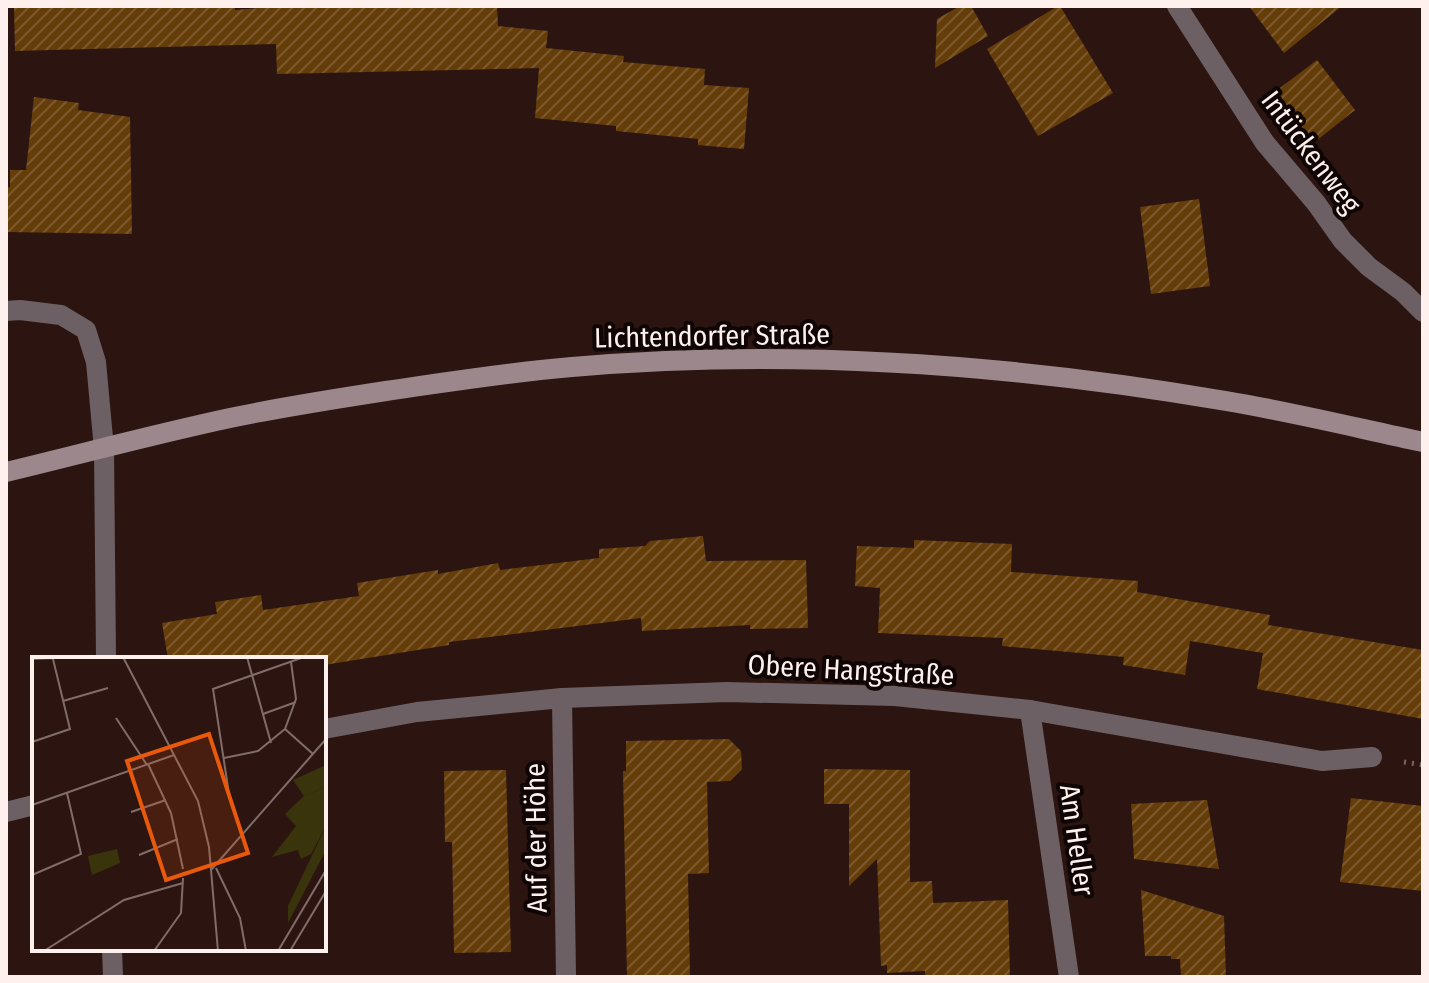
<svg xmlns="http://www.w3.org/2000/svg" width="1429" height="983" font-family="'Fira Sans Condensed',sans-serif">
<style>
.building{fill:url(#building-hatch)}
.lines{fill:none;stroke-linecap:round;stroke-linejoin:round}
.path{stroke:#796662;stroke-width:5;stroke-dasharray:2 6;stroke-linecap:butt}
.service{stroke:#6d6064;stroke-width:20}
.minor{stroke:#6d6064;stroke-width:20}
.tertiary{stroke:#6d6064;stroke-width:20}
.secondary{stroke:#9c878d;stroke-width:20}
.labels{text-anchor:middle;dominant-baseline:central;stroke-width:8;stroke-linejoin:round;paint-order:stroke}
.street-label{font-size:28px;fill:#fef0ed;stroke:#0e0504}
.inset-road{fill:none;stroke:#806d69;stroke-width:2}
.view{fill:#e8590c;fill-opacity:0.15;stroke:#e8590c;stroke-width:4}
.inset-edge{fill:none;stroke:#fef0ed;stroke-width:4}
</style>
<defs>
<pattern id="building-hatch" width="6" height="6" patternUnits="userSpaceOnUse" patternTransform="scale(2)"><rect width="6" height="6" fill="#653d09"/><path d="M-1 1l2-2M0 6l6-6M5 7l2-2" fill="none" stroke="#7c592d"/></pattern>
</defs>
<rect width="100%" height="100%" fill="#2c1511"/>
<g class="building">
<path d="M 14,6 L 235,6 L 235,10 L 286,6 L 497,6 L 498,26 L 548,31 L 546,48 L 624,56 L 623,62 L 705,69 L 704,85 L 749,88 L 744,149 L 698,145 L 698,139 L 616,131 L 616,126 L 535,118 L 539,68 L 277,74 L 276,44 L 15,51 Z"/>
<path d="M 960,6 L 971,6 L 988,36 L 935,68 L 937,19 Z"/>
<path d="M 1058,6 L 1060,6 L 1113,93 L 1038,136 L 987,49 Z"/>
<path d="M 1249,6 L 1342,6 L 1284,53 Z"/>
<path d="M 1317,60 L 1355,110 L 1311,145 L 1272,94 Z"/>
<path d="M 34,97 L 79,103 L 78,110 L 130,117 L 132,234 L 6,232 L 6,188 L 10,187 L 10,170 L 26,170 Z"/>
<path d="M 1199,199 L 1210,286 L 1151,294 L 1140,207 Z"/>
<path d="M 703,536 L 706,561 L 806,560 L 808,628 L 750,629 L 750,625 L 642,631 L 641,618 L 449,642 L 449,645 L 324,665 L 324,659 L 168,659 L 162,623 L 217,614 L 215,602 L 261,595 L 263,610 L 359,596 L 357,583 L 438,570 L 438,574 L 498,563 L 500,570 L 599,558 L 599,549 L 645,546 L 650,541 Z"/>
<path d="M 914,540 L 1012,544 L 1011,572 L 1138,581 L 1137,592 L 1270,615 L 1268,625 L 1423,650 L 1423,719 L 1257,689 L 1263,653 L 1190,641 L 1185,675 L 1123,665 L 1124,657 L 1002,646 L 1003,638 L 878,633 L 880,588 L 855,586 L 857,546 L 914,548 Z"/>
<path d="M 729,739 L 741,751 L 742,769 L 730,781 L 707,782 L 709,873 L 688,874 L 690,977 L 627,977 L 623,771 L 626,771 L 626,741 Z"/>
<path d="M 824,769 L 910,770 L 910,882 L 932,881 L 933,903 L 1008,900 L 1010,977 L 925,977 L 925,971 L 887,973 L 887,965 L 881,966 L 877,859 L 849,886 L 849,804 L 824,804 Z"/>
<path d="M 506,770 L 511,952 L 454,953 L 452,842 L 445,842 L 444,771 Z"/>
<path d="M 1351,798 L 1423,806 L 1423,891 L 1340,882 Z"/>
<path d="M 1207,800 L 1219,869 L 1134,859 L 1131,804 Z"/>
<path d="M 1141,890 L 1224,916 L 1226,977 L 1181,977 L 1180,959 L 1171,959 L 1171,956 L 1145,956 Z"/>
</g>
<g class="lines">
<path class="path" d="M 1404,762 L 1423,765"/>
<path class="service" d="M 6,311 L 20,310 L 61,315 L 86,330 L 96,362 L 104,449"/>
<g class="minor">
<path d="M 104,449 L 106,659"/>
<path d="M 562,698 L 566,977"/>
<path d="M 1030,710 L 1069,977"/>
<path d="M 324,729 L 417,712 L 562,698 L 727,692 L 895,696 L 1030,710 L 1322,761 L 1372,757"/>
<path d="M 6,812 L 34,805"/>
<path d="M 112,949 L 113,977"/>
</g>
<path class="tertiary" d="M 1177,6 L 1265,143 L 1316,203 L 1343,241 L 1369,267 L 1403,292 L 1423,312"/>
<path class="secondary" d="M 6,472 C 81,454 155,434 230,418 C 282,407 334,399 386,391 C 448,382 510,372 572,367 C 789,348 1011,364 1226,401 C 1292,412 1357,428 1423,442"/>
</g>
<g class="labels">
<g class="street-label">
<text transform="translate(1311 152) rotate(53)">Intückenweg</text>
<text transform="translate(712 336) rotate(-1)">Lichtendorfer Straße</text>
<text transform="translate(851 670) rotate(3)">Obere Hangstraße</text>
<text transform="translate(536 838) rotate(-91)">Auf der Höhe</text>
<text transform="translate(1077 840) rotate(82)">Am Heller</text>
</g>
</g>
<g transform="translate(32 657)">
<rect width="294" height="294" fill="#2c1511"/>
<path d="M 294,130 L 294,169 L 279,197 L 269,202 L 266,193 L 240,200 L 264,169 L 253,157 L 272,139 Z" fill="#3a340c"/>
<path d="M 294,108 L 294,130 L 272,139 L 261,123 ZM 294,169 L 294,193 L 256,266 L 256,249 Z" fill="#3a340c"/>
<path d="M 85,192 L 88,206 L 60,218 L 56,199 Z" fill="#3a340c"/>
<path class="inset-road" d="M 91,0 L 166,144 L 177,190 L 186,294M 215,0 L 239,86M 0,2 L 43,0M 31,44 L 76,31M 231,57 L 264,45M 84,61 L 115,108M 253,72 L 281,97M 0,85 L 38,72 L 21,2M 192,101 L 226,94 L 253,72 L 264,42 L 259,5M 116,107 L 139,156 L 151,212M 197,137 L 181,32 L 272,0M 0,148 L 142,98M 99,155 L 134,143M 107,198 L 146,182M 184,211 L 208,261 L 214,294M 179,213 L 294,82M 0,218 L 49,197 L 35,136M 12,294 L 92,243 L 151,226M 122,294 L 149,256 L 151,221M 246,294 L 294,213M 258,294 L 294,234"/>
<path class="view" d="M 177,77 L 216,196 L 134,223 L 95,104 Z"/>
<rect width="294" height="294" class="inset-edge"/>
</g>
<rect width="1429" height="983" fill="none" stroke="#fef0ed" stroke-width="16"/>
</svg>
